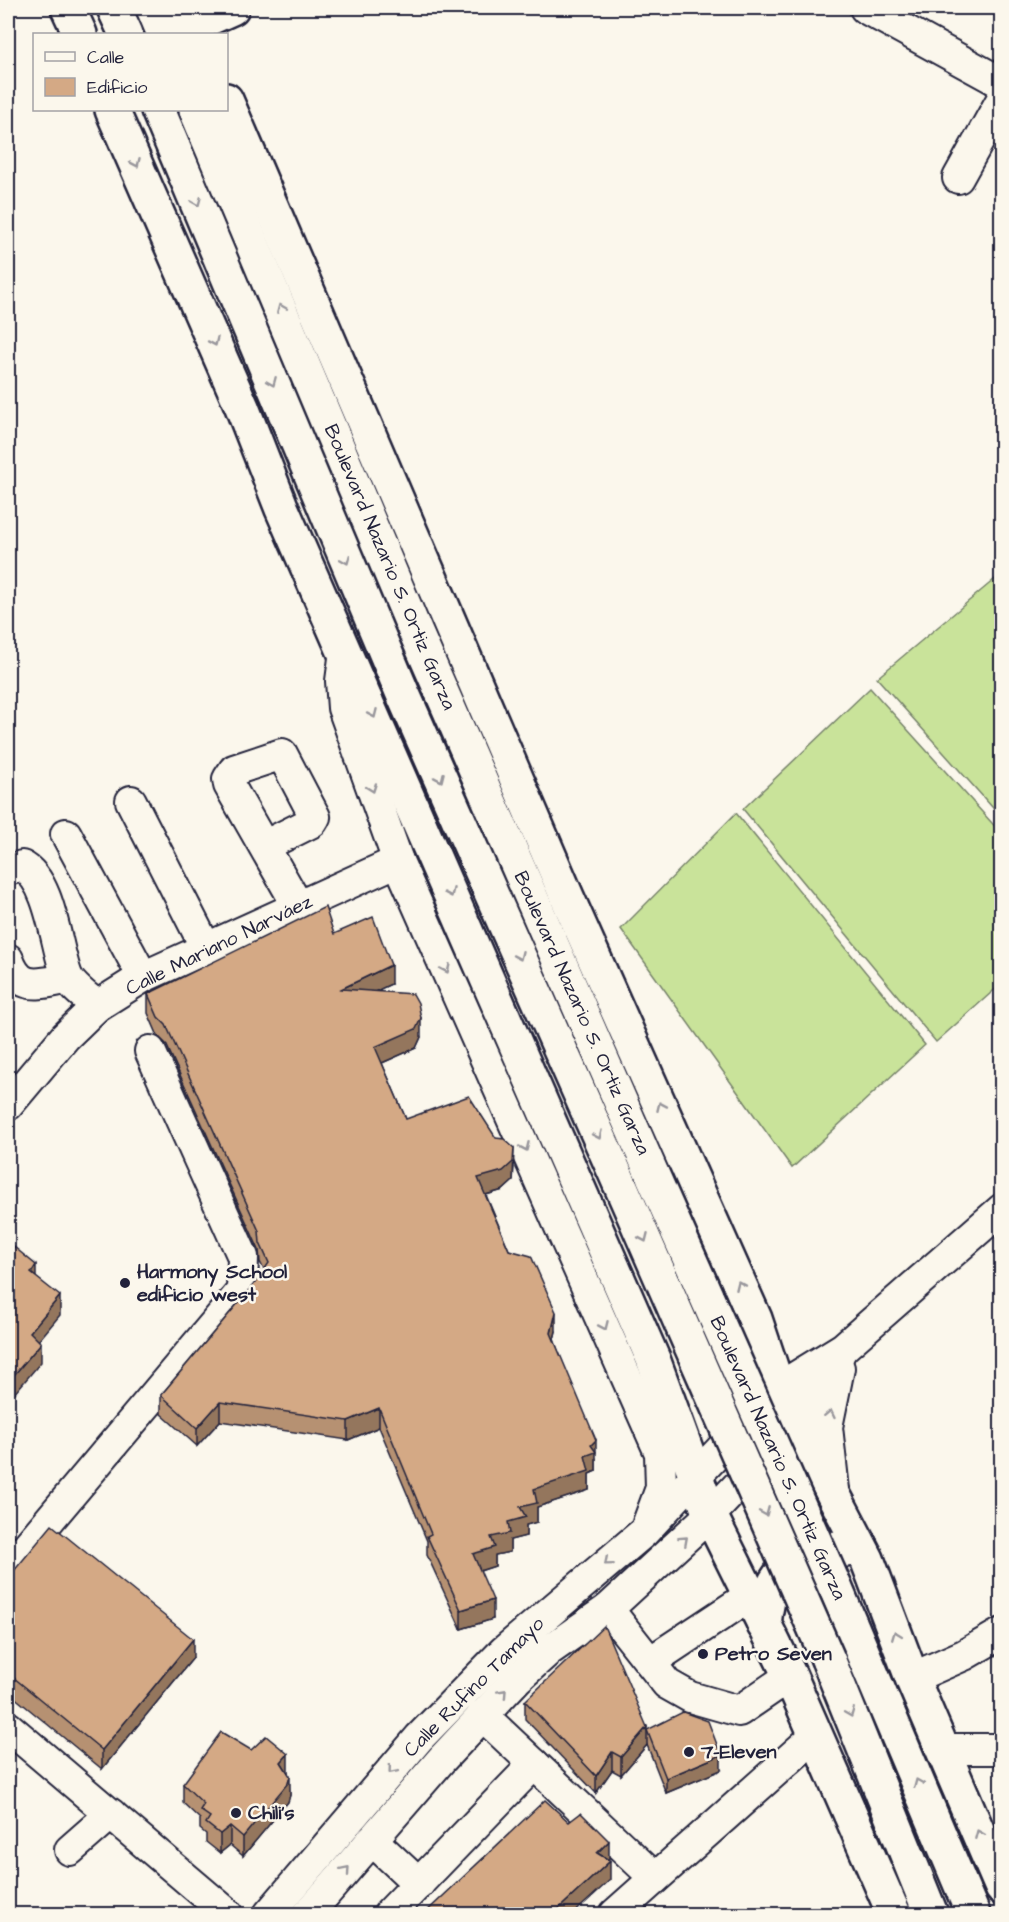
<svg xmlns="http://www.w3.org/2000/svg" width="1009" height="1922" font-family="'Architects Daughter',sans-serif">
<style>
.grass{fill:#c9e39a;stroke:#76826a;stroke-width:1.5}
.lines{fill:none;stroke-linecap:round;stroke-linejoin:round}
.minor-casing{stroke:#22223b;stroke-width:34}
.major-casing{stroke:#22223b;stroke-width:38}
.highway-casing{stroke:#22223b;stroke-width:38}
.minor{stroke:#fbf7ec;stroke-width:30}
.major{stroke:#fbf7ec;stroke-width:33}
.highway{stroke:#fbf7ec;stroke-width:33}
.highway-bridge-casing{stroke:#22223b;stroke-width:38;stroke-linecap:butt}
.highway-bridge{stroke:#fbf7ec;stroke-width:33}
.wall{fill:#b69172;stroke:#22223b;stroke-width:1.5}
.shaded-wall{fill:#94765d;stroke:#22223b;stroke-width:1.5}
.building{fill:#d4a985;stroke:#22223b;stroke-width:1.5}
.oneway{stroke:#99979c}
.poi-dot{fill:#22223b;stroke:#fbf7ec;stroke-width:2}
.labels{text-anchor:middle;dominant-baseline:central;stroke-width:5;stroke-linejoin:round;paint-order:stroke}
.street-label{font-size:20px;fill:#22223b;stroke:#fbf7ec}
.poi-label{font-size:20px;font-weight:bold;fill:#22223b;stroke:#fbf7ec;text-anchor:start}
</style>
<rect width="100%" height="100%" fill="#fbf7ec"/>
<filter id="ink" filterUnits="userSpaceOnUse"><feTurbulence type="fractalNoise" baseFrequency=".0167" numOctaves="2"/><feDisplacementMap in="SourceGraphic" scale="12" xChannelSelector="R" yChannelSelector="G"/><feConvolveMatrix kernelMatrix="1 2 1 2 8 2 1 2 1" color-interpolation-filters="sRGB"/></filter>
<g filter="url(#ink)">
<g class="grass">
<path d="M 1001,574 L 1001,817 L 877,678 Z"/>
<path d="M 870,688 L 1001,833 L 1001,984 L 936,1042 L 743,809 Z"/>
<path d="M 736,813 L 925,1045 L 792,1168 L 621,929 Z"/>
</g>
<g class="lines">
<defs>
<g id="minor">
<path d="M 865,8 L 1002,83"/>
<path d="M 958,178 L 1002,99"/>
<path d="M 345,651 L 341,681 L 343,708 L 398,861 L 660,1453 L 661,1488 L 648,1523"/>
<path d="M 131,801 L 206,948"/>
<path d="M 66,834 L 143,977"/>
<path d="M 264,846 L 312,822 L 315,817 L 282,754 L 234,770 L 228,779 L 229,785 L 298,906"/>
<path d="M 8,870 L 22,866 C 51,880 56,949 67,976 C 72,987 88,998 97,1006"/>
<path d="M 8,959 C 20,993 39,983 68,979"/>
<path d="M 8,1105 L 65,1037 L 97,1006 L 143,977 L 398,861"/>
<path d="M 834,1490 L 827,1427 L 839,1368"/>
<path d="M 8,1569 L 242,1291 L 243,1257 L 150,1051"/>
<path d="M 608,1609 L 667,1684 L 690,1697 L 739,1711 L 790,1676"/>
<path d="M 650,1662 L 751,1595"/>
<path d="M 912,1678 L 964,1655 L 1002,1633"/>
<path d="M 482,1715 L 655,1878"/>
<path d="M 8,1727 L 228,1914"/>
<path d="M 943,1749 L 1002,1749"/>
<path d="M 372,1840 L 419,1884"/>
<path d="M 70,1850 L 111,1814"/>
<path d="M 269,1914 L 419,1738 L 504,1651 L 644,1532 L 778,1388 L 843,1348 L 1002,1209"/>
<path d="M 308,1914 L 442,1759 L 518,1678 L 548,1651 L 608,1609 L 710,1515 L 796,1424 L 840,1353"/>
<path d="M 389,1914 L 534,1764"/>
<path d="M 615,1914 L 815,1736"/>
</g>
<path id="major" d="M 174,34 L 232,8"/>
<g id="highway">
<path d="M 68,8 L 80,34"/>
<path d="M 114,8 L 126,34"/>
<path d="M 153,8 L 164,34"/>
<path d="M 188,8 L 198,34"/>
<path d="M 226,100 L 567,897 L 755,1319 L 778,1388 L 867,1559 L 912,1678 L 1002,1888"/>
<path d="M 112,110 L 242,407 L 282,509 L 653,1359 L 710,1515 L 790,1676 L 894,1914"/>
<path d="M 158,110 L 403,694 L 620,1184"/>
<path d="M 196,110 L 416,633 L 653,1176"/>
<path d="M 835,1587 L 973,1914"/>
<path d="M 764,1625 C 767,1591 777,1567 809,1554 C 821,1549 834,1546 846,1550"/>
<path d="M 828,1659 L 931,1914"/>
</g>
</defs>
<use href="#minor" class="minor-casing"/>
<use href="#major" class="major-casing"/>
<use href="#highway" class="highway-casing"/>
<use href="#minor" class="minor"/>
<use href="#major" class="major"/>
<use href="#highway" class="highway"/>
<defs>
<g id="highway-bridge">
<path d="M 653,1176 L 835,1587"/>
<path d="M 620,1184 L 828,1659"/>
</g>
</defs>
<use href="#highway-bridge" class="highway-bridge-casing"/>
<use href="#highway-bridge" class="highway-bridge"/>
</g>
<g class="wall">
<path d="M 334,934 L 391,984 L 375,991 L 421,1037 L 416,1048 L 382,1063 L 406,1119 L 514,1167 L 513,1181 L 503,1190 L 486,1195 L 509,1250 L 556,1331 L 554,1339 L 596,1459 L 596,1471 L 589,1474 L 589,1490 L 537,1507 L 537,1522 L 526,1525 L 526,1536 L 510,1540 L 510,1552 L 495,1555 L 495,1566 L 480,1571 L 493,1619 L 461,1629 L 427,1555 L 427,1541 L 379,1427 L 348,1440 L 220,1421 L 197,1446 L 161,1414 L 161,1395 L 255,1283 L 264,1270 L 260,1262 L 259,1250 L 166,1044 L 158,1036 L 148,1013 L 148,994 Z"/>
<path d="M 8,1578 L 193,1658 L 102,1769 L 8,1692 Z"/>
<path d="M 525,1701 L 647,1730 L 721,1770 L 666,1793 L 647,1745 L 621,1775 L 612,1770 L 596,1793 L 525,1719 Z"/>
<path d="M 251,1750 L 288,1772 L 290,1795 L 288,1802 L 243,1856 L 230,1845 L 220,1853 L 206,1842 L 206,1834 L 200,1829 L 200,1819 L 183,1803 L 183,1784 Z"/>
</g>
<g class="shaded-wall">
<path d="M 391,965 L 391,984 L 341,1008 L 341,989 Z"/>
<path d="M 421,1018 L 421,1037 L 416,1048 L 375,1066 L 375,1047 Z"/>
<path d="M 514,1148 L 513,1181 L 503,1190 L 478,1197 L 478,1178 Z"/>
<path d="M 36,1265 L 36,1284 L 31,1273 Z"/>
<path d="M 60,1296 L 60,1315 L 30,1351 L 30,1332 Z"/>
<path d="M 556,1312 L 556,1331 L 551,1352 L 551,1333 Z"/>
<path d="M 41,1343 L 41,1362 L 8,1401 L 8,1382 Z"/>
<path d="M 220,1402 L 220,1421 L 197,1446 L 197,1428 Z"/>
<path d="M 379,1408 L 379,1427 L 348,1440 L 348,1421 Z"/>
<path d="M 596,1440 L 596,1471 L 589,1474 L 589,1490 L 537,1507 L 537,1522 L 526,1525 L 526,1536 L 510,1540 L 510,1552 L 495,1555 L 495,1566 L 473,1573 L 473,1554 L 508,1522 L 534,1489 L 585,1456 L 591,1445 Z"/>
<path d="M 493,1600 L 493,1619 L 461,1629 L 461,1610 Z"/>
<path d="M 193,1639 L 193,1658 L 102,1769 L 102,1750 Z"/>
<path d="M 647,1727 L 647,1745 L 621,1775 L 621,1757 Z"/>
<path d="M 612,1752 L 612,1770 L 596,1793 L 596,1776 Z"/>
<path d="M 288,1754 L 288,1773 L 281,1762 Z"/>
<path d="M 721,1755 L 721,1770 L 666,1793 L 666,1778 Z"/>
<path d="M 290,1776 L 290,1795 L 288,1802 L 243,1856 L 243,1837 Z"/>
<path d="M 230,1826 L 230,1845 L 220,1853 L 220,1834 Z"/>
<path d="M 609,1841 L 609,1860 L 597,1853 Z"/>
<path d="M 610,1861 L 610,1880 L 573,1914 L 553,1914 Z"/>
</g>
<g class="building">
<path d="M 325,907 L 334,934 L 373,917 L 391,965 L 341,989 L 413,994 L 418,1003 L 421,1018 L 416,1029 L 375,1047 L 406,1119 L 469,1096 L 496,1138 L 504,1139 L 514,1148 L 513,1162 L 503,1171 L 478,1178 L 509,1250 L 531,1256 L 556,1312 L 551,1333 L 596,1440 L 591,1445 L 596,1452 L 585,1456 L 589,1471 L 534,1489 L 537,1503 L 520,1507 L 526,1517 L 508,1522 L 510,1533 L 491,1537 L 495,1547 L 473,1554 L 493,1600 L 461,1610 L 427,1536 L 431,1534 L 379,1408 L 348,1421 L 220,1402 L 197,1428 L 161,1395 L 255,1283 L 269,1263 L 260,1243 L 259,1231 L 166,1025 L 158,1017 L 148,994 Z"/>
<path d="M 8,1242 L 36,1265 L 31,1273 L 60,1296 L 30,1332 L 41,1343 L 8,1382 Z"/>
<path d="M 52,1525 L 193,1639 L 102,1750 L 8,1673 L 8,1578 Z"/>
<path d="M 604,1626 L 647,1727 L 621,1757 L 612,1752 L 596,1776 L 525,1701 Z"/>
<path d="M 683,1712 L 708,1721 L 721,1755 L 666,1778 L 647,1730 Z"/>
<path d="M 221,1732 L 251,1750 L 266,1736 L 288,1754 L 281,1762 L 290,1776 L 288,1783 L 243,1837 L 230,1826 L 220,1834 L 206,1823 L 210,1817 L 200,1810 L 204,1804 L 183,1784 Z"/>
<path d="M 545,1800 L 569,1822 L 581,1813 L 609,1841 L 597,1853 L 610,1861 L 553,1914 L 424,1914 Z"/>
</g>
<defs><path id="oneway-chevron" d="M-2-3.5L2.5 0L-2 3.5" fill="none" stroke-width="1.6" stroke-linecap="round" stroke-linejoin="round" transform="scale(1.5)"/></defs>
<g class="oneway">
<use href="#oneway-chevron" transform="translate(136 163) rotate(66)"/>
<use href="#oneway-chevron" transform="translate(197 202) rotate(67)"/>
<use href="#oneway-chevron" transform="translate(281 308) rotate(-113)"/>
<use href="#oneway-chevron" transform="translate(214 342) rotate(66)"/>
<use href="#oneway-chevron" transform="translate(272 382) rotate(67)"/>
<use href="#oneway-chevron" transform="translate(346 560) rotate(67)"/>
<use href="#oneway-chevron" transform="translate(373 714) rotate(66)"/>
<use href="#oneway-chevron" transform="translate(440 778) rotate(66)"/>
<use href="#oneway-chevron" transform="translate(372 788) rotate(70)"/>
<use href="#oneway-chevron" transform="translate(450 893) rotate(66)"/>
<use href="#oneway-chevron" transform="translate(519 956) rotate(66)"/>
<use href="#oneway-chevron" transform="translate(446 969) rotate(66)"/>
<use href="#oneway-chevron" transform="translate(661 1106) rotate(-114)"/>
<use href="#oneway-chevron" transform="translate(598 1135) rotate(66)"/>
<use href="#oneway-chevron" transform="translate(525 1147) rotate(66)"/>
<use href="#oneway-chevron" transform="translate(644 1238) rotate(66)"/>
<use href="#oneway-chevron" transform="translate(740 1285) rotate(-114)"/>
<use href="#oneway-chevron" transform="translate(604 1326) rotate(66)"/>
<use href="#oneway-chevron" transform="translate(830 1414) rotate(-78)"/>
<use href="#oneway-chevron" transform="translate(765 1512) rotate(67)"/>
<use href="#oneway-chevron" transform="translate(684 1540) rotate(-42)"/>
<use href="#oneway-chevron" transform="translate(608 1562) rotate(140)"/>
<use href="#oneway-chevron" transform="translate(896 1635) rotate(-111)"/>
<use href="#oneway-chevron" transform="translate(503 1693) rotate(-47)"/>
<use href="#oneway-chevron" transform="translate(850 1713) rotate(68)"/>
<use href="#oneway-chevron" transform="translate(392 1770) rotate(130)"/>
<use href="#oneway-chevron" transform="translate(918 1783) rotate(-113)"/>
<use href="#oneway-chevron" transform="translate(979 1834) rotate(-113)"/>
<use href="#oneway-chevron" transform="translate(346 1870) rotate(-49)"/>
</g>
</g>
<g class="poi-dot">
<circle cx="125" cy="1283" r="6"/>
<circle cx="703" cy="1654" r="6"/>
<circle cx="689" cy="1752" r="6"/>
<circle cx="236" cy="1813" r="6"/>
</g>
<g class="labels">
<g class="street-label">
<text transform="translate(390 567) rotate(67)">Boulevard Nazario S. Ortiz Garza</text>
<text transform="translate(219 945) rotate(-26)">Calle Mariano Narváez</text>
<text transform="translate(582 1013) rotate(66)">Boulevard Nazario S. Ortiz Garza</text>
<text transform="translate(778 1458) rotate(66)">Boulevard Nazario S. Ortiz Garza</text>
<text transform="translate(474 1687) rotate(-45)">Calle Rufino Tamayo</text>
</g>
<g class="poi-label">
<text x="137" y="1272">Harmony School<tspan x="137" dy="23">edificio west</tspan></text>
<text x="715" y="1654">Petro Seven</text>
<text x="701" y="1752">7-Eleven</text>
<text x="248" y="1813">Chili's</text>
</g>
</g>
<rect width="1009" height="1922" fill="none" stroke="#fbf7ec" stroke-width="30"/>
<rect x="15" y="15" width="979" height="1892" fill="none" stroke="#22223b" stroke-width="2" filter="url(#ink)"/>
<rect x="33" y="33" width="195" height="78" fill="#fbf7ec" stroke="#a4a2a5" stroke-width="1.5"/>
<rect x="45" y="52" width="30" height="9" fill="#fbf7ec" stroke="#a4a2a5" stroke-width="1.5"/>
<text x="87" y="63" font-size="18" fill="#22223b">Calle</text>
<rect x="45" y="78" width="30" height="18" fill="#d4a985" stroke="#a4a2a5" stroke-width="1.5"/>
<text x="87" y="93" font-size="18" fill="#22223b">Edificio</text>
</svg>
